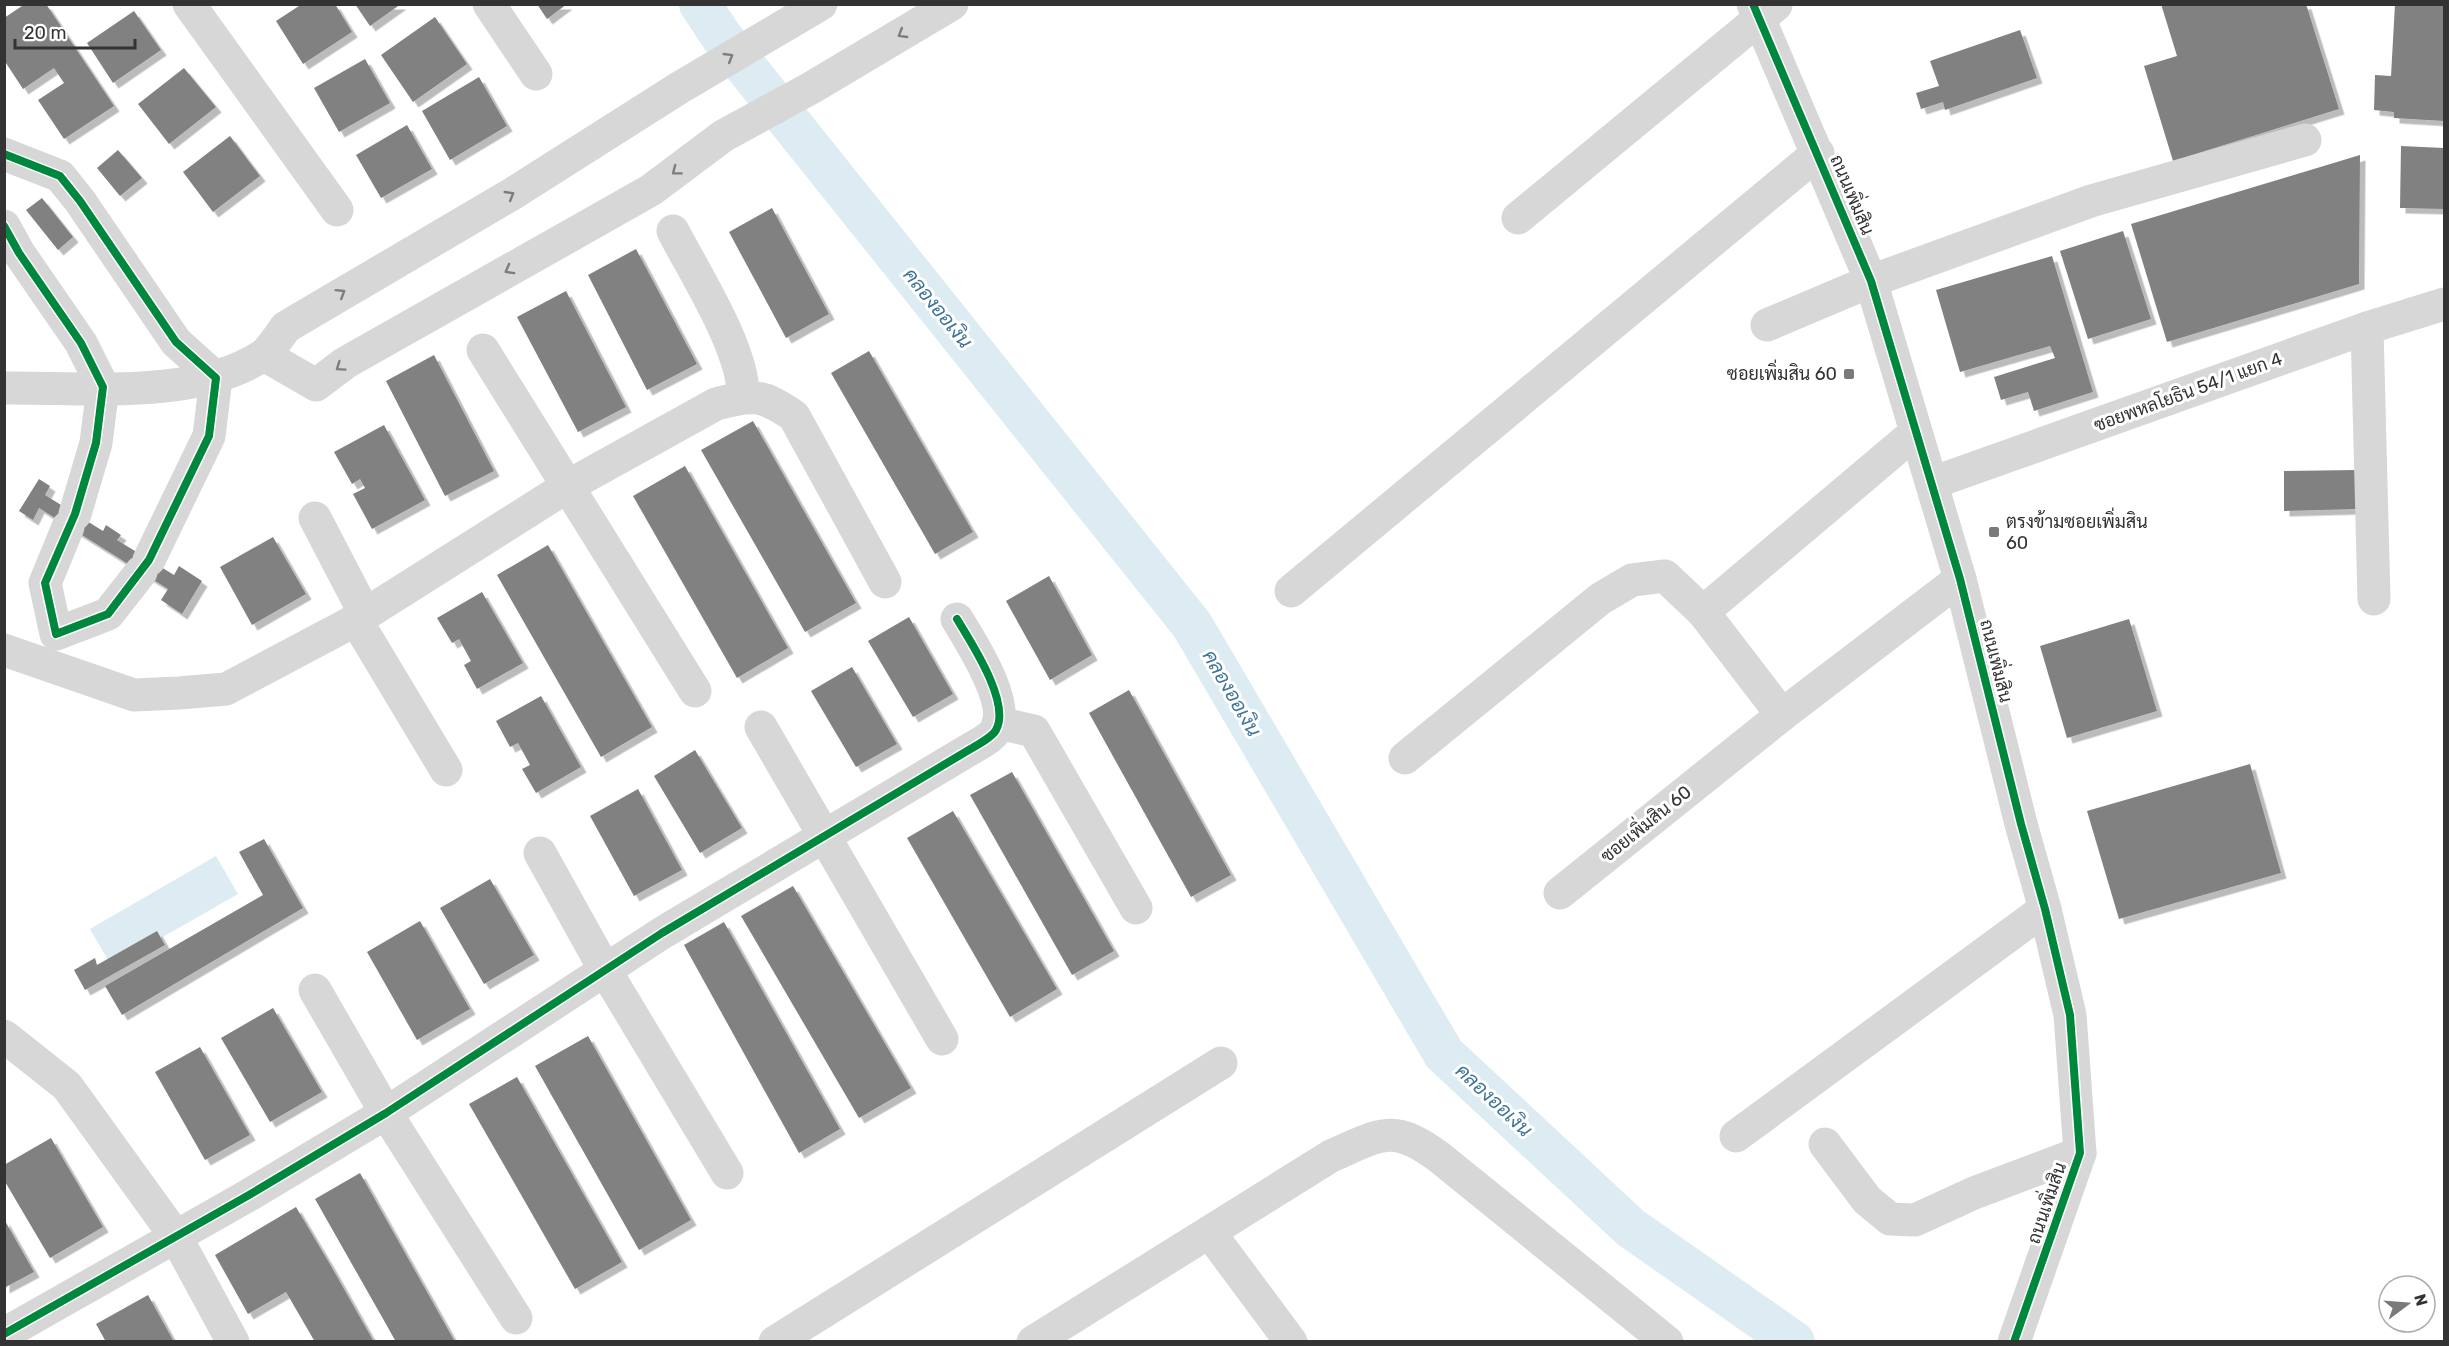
<svg xmlns="http://www.w3.org/2000/svg" width="2449" height="1346" font-family="Rubik,Sarabun,sans-serif">
<style>
.water{fill:#ddebf3}
.lines{fill:none;stroke-linecap:round;stroke-linejoin:round}
.canal{stroke:#ddebf3;stroke-width:42}
.building{fill:#818181;filter:url(#shadow)}
.minor{stroke:#d7d7d7;stroke-width:33}
.cycleway-casing{stroke:#fff;stroke-width:11}
.cycleway{stroke:#00873e;stroke-width:8}
.oneway{stroke:#7d7d7d}
.poi-dot{fill:#7a7a7a;stroke:#fff;stroke-width:2}
.labels{text-anchor:middle;dominant-baseline:central;stroke-width:6;stroke-linejoin:round;paint-order:stroke}
.street-label{font-size:18px;fill:#333;stroke:#fff}
.poi-label{font-size:18px;fill:#333;stroke:#fff;text-anchor:end}
.water-label{font-size:20px;font-style:italic;fill:#3f7597;stroke:#fff}
</style>
<defs>
<filter id="shadow"><feDropShadow dx="5.5" dy="5.5" stdDeviation="0" flood-color="#0004"/></filter>
</defs>
<rect width="100%" height="100%" fill="#fff"/>
<path class="water" d="M 216,856 L 238,894 L 161,938 L 108,960 L 90,929 Z"/>
<g class="lines">
<path class="canal" d="M 700,4 L 721,36 L 1192,625 L 1444,1054 L 1631,1228 L 1794,1342"/>
</g>
<g class="building">
<path d="M 25,4 L 46,4 L 114,106 L 64,139 L 38,100 L 64,83 L 54,68 L 23,89 L 4,60 L 4,18 Z"/>
<path d="M 302,4 L 335,4 L 352,32 L 303,64 L 276,21 Z"/>
<path d="M 355,4 L 401,4 L 370,26 Z"/>
<path d="M 537,4 L 567,4 L 547,19 Z"/>
<path d="M 2161,4 L 2306,4 L 2339,109 L 2173,161 L 2144,66 L 2177,56 Z"/>
<path d="M 2395,4 L 2444,4 L 2444,121 L 2394,118 L 2394,112 L 2374,110 L 2375,75 L 2391,76 Z"/>
<path d="M 134,11 L 161,50 L 113,83 L 87,43 Z"/>
<path d="M 435,17 L 467,64 L 413,102 L 381,55 Z"/>
<path d="M 2020,30 L 2037,78 L 1945,110 L 1943,102 L 1921,109 L 1916,93 L 1939,86 L 1930,61 Z"/>
<path d="M 365,59 L 390,103 L 339,132 L 314,88 Z"/>
<path d="M 184,68 L 216,107 L 169,144 L 138,104 Z"/>
<path d="M 479,77 L 507,126 L 450,160 L 422,111 Z"/>
<path d="M 407,125 L 432,169 L 381,198 L 356,155 Z"/>
<path d="M 230,136 L 260,176 L 213,212 L 183,172 Z"/>
<path d="M 2401,146 L 2444,148 L 2444,209 L 2400,208 Z"/>
<path d="M 118,150 L 142,178 L 120,196 L 97,168 Z"/>
<path d="M 2360,155 L 2359,284 L 2167,342 L 2131,224 Z"/>
<path d="M 42,198 L 73,237 L 58,250 L 26,210 Z"/>
<path d="M 772,208 L 829,314 L 786,338 L 729,232 Z"/>
<path d="M 2123,231 L 2151,319 L 2088,339 L 2060,251 Z"/>
<path d="M 636,249 L 697,364 L 647,390 L 588,275 Z"/>
<path d="M 2052,256 L 2093,392 L 2034,411 L 2028,392 L 2001,400 L 1994,377 L 2055,358 L 2050,346 L 1960,372 L 1936,290 Z"/>
<path d="M 566,291 L 626,407 L 578,432 L 517,317 Z"/>
<path d="M 869,351 L 973,532 L 935,554 L 831,373 Z"/>
<path d="M 434,355 L 494,471 L 445,496 L 386,381 Z"/>
<path d="M 753,421 L 856,603 L 805,632 L 701,450 Z"/>
<path d="M 384,425 L 425,500 L 372,529 L 353,494 L 365,488 L 360,479 L 352,484 L 334,452 Z"/>
<path d="M 685,466 L 788,648 L 737,678 L 633,496 Z"/>
<path d="M 2357,470 L 2357,509 L 2284,511 L 2284,471 Z"/>
<path d="M 39,479 L 50,486 L 45,495 L 103,531 L 106,525 L 121,535 L 117,540 L 174,575 L 179,566 L 202,581 L 182,614 L 161,600 L 168,589 L 39,508 L 33,520 L 19,511 Z"/>
<path d="M 273,537 L 306,594 L 252,625 L 220,567 Z"/>
<path d="M 548,545 L 652,727 L 601,757 L 497,575 Z"/>
<path d="M 1049,576 L 1092,655 L 1050,680 L 1006,601 Z"/>
<path d="M 482,592 L 523,663 L 477,689 L 464,665 L 471,661 L 459,639 L 452,643 L 437,618 Z"/>
<path d="M 909,617 L 953,694 L 913,717 L 868,641 Z"/>
<path d="M 2129,619 L 2157,711 L 2067,738 L 2040,646 Z"/>
<path d="M 852,667 L 897,744 L 856,767 L 811,691 Z"/>
<path d="M 1129,690 L 1231,875 L 1191,897 L 1089,713 Z"/>
<path d="M 541,696 L 581,767 L 536,793 L 522,769 L 530,765 L 518,743 L 510,747 L 496,721 Z"/>
<path d="M 695,750 L 742,828 L 700,853 L 654,776 Z"/>
<path d="M 2250,764 L 2281,873 L 2119,919 L 2087,811 Z"/>
<path d="M 1012,772 L 1114,951 L 1072,975 L 970,795 Z"/>
<path d="M 638,789 L 682,870 L 634,896 L 590,816 Z"/>
<path d="M 953,811 L 1057,989 L 1010,1017 L 907,838 Z"/>
<path d="M 264,839 L 303,908 L 122,1015 L 105,986 L 263,895 L 239,852 Z"/>
<path d="M 490,879 L 534,955 L 484,984 L 440,908 Z"/>
<path d="M 793,886 L 911,1088 L 859,1118 L 741,916 Z"/>
<path d="M 420,921 L 470,1009 L 417,1040 L 367,952 Z"/>
<path d="M 724,922 L 840,1129 L 799,1153 L 684,945 Z"/>
<path d="M 157,931 L 165,945 L 85,990 L 74,970 L 95,958 L 97,965 Z"/>
<path d="M 273,1008 L 322,1092 L 270,1122 L 221,1038 Z"/>
<path d="M 588,1036 L 691,1220 L 639,1250 L 535,1066 Z"/>
<path d="M 200,1047 L 250,1135 L 205,1160 L 155,1072 Z"/>
<path d="M 517,1077 L 622,1262 L 575,1289 L 469,1104 Z"/>
<path d="M 51,1138 L 103,1227 L 50,1258 L 4,1180 L 4,1165 Z"/>
<path d="M 360,1173 L 427,1292 L 455,1342 L 396,1342 L 382,1317 L 315,1199 Z"/>
<path d="M 296,1207 L 331,1266 L 374,1342 L 315,1342 L 286,1292 L 248,1314 L 215,1255 Z"/>
<path d="M 4,1219 L 34,1272 L 4,1288 Z"/>
<path d="M 148,1295 L 174,1342 L 106,1342 L 96,1324 Z"/>
</g>
<g class="lines">
<g class="minor">
<path d="M 189,4 L 337,210"/>
<path d="M 489,4 L 536,74"/>
<path d="M 1753,4 L 1871,281 L 1960,579 L 2021,824 L 2045,909 L 2070,1015 L 2080,1153 L 2014,1342"/>
<path d="M 4,154 L 60,176 L 80,201 L 176,342 L 216,378 L 209,436 L 149,560"/>
<path d="M 1518,218 L 1776,5"/>
<path d="M 4,226 L 19,253 L 81,343 L 103,387 L 96,443 L 75,514"/>
<path d="M 673,231 C 695,274 745,351 743,397"/>
<path d="M 1767,325 L 1871,281 L 2091,201 L 2305,140"/>
<path d="M 2367,328 L 2374,599"/>
<path d="M 483,350 L 695,691"/>
<path d="M 264,355 L 316,385 L 345,363 L 651,190 L 723,136 L 811,88 L 952,4"/>
<path d="M 4,388 C 84,387 194,400 262,356 C 271,350 279,336 286,327 L 512,194 L 679,88 L 821,4"/>
<path d="M 1932,483 L 2367,328 L 2444,304"/>
<path d="M 315,518 L 365,614"/>
<path d="M 68,527 L 45,583 L 56,634 L 108,614 L 141,572"/>
<path d="M 1291,591 L 1818,153"/>
<path d="M 1703,612 L 1916,432"/>
<path d="M 356,620 L 568,486 L 716,404 C 753,394 762,394 794,416 L 885,582"/>
<path d="M 4,650 L 134,695 L 179,693 L 226,689 L 356,620 L 446,770"/>
<path d="M 998,723 L 1034,731 L 1136,908"/>
<path d="M 761,727 L 942,1039"/>
<path d="M 1405,758 L 1600,599 L 1632,580 L 1665,576 L 1703,612 L 1782,715"/>
<path d="M 540,853 L 605,970 L 727,1173"/>
<path d="M 1560,893 L 1782,715 L 1960,579"/>
<path d="M 315,990 L 386,1113 L 516,1318"/>
<path d="M 4,1036 L 67,1086 L 176,1237 L 233,1342"/>
<path d="M 1736,1136 L 2045,909"/>
<path d="M 1825,1144 L 1867,1200 L 1890,1219 L 1915,1220 L 1974,1193 L 2080,1153"/>
<path d="M 1210,1233 L 1291,1342"/>
<path d="M 4,1334 L 249,1195 L 386,1113 L 662,933 L 962,754 C 971,748 991,739 996,730 C 1011,703 972,644 957,619"/>
<path d="M 775,1342 L 1221,1063"/>
<path d="M 1033,1342 L 1331,1156 C 1380,1135 1392,1122 1439,1157 L 1667,1342"/>
</g>
<defs>
<g id="cycleway">
<path d="M 1753,4 L 1871,281 L 1960,579 L 2021,824 L 2045,909 L 2070,1015 L 2080,1153 L 2014,1342"/>
<path d="M 4,154 L 60,176 L 80,201 L 176,342 L 216,378 L 209,436 L 149,560 L 108,614 L 56,634 L 45,583 L 75,514 L 96,443 L 103,387 L 81,343 L 19,253 L 4,226"/>
<path d="M 4,1334 L 249,1195 L 386,1113 L 662,933 L 962,754 C 971,748 991,739 996,730 C 1011,703 972,644 957,619"/>
</g>
</defs>
<use href="#cycleway" class="cycleway-casing"/>
<use href="#cycleway" class="cycleway"/>
</g>
<defs><path id="oneway-chevron" d="M-2-3.5L2.5 0L-2 3.5" fill="none" stroke-width="1.6" stroke-linecap="round" stroke-linejoin="round" transform="scale(1.5)"/></defs>
<g class="oneway">
<use href="#oneway-chevron" transform="translate(902 34) rotate(149)"/>
<use href="#oneway-chevron" transform="translate(729 57) rotate(-31)"/>
<use href="#oneway-chevron" transform="translate(676 171) rotate(143)"/>
<use href="#oneway-chevron" transform="translate(510 195) rotate(-31)"/>
<use href="#oneway-chevron" transform="translate(509 270) rotate(151)"/>
<use href="#oneway-chevron" transform="translate(341 293) rotate(-32)"/>
<use href="#oneway-chevron" transform="translate(340 367) rotate(145)"/>
</g>
<g class="poi-dot">
<rect x="1843" y="368" width="12" height="12" rx="3"/>
<rect x="1988" y="526" width="12" height="12" rx="3"/>
</g>
<g class="labels">
<g class="street-label">
<text transform="translate(1852 195) rotate(67)">ถนนเพิ่มสิน</text>
<text transform="translate(2188 392) rotate(-20)">ซอยพหลโยธิน 54/1 แยก 4</text>
<text transform="translate(1996 661) rotate(76)">ถนนเพิ่มสิน</text>
<text transform="translate(1646 824) rotate(-39)">ซอยเพิ่มสิน 60</text>
<text transform="translate(2047 1203) rotate(-71)">ถนนเพิ่มสิน</text>
</g>
<g class="poi-label">
<text x="1837" y="374">ซอยเพิ่มสิน 60</text>
<text x="2006" y="522" text-anchor="start">ตรงข้ามซอยเพิ่มสิน<tspan x="2006" dy="21">60</tspan></text>
</g>
<g class="water-label">
<text transform="translate(938 308) rotate(51)">คลองออเงิน</text>
<text transform="translate(1232 693) rotate(60)">คลองออเงิน</text>
<text transform="translate(1494 1100) rotate(43)">คลองออเงิน</text>
</g>
</g>
<rect width="2449" height="1346" fill="none" stroke="#333333" stroke-width="12"/>
<g transform="translate(2407 1304) rotate(74)"><circle r="28" fill="#ffffff" stroke="#adadad" stroke-width="1.5"/>
<path d="M0-4.5L10 22L0 15L-10 22Z" fill="#7a7a7a"/>
<text y="-9" font-size="16" font-weight="bold" text-anchor="middle" fill="#333333">N</text>
</g>
<path d="M15 39v9h120v-9" fill="none" stroke="#333333" stroke-width="3"/>
<text x="24" y="39" font-size="18" fill="#333333" stroke="#ffffff" stroke-width="4.5" paint-order="stroke">20 m</text>
</svg>
